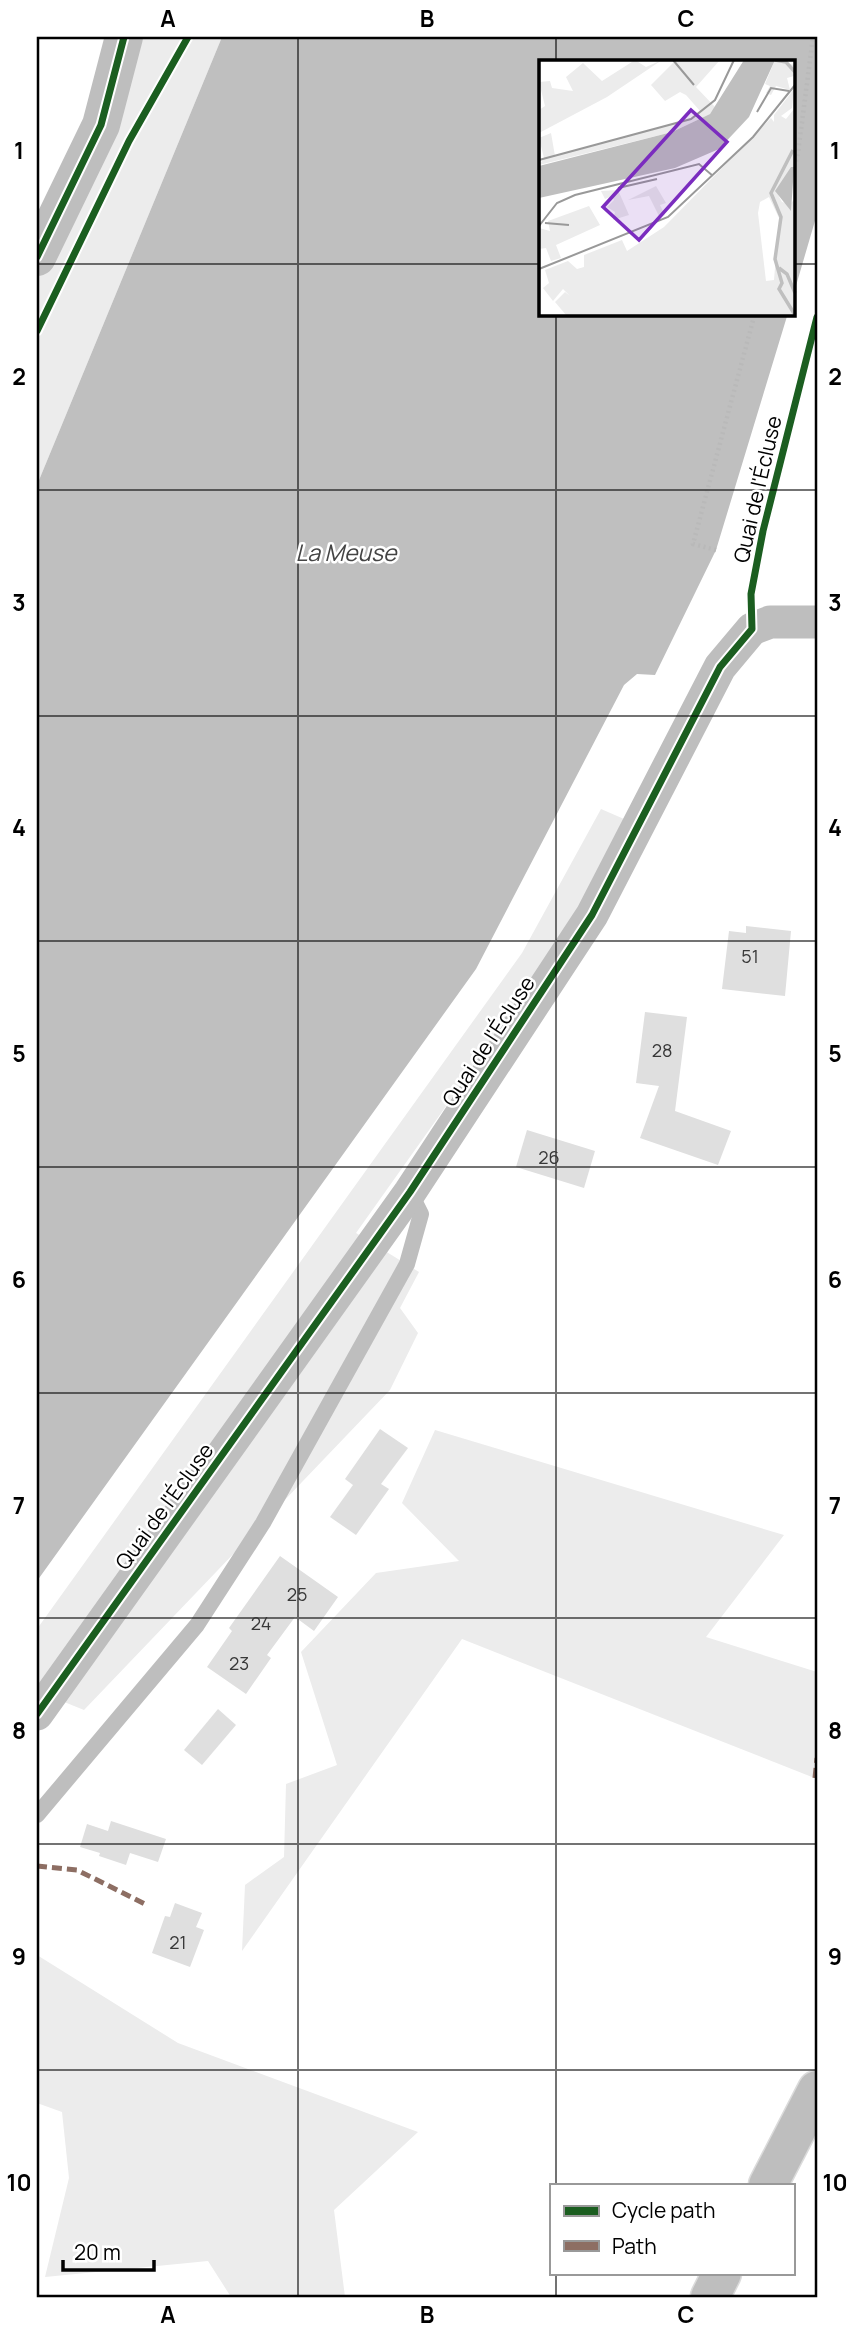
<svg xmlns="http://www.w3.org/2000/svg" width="854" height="2334" font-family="Manrope,sans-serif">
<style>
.green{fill:#ececec}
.water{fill:#bfbfbf}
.building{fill:#dfdfdf}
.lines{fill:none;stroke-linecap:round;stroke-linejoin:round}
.primary-casing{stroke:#dbdbdb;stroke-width:41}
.path{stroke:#b9b9b9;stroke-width:4.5;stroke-dasharray:2 3.5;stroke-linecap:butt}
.service{stroke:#bebebe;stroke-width:16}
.minor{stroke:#bebebe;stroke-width:33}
.tertiary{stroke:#bebebe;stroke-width:38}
.primary{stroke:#bebebe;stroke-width:38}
.quiet{stroke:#8d6e63;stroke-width:5;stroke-dasharray:10 5;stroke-linecap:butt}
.cycleway-casing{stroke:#fff;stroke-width:11}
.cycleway{stroke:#1b5e20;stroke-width:7}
.grid{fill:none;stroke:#000;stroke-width:2;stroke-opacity:0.55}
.labels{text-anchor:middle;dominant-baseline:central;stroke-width:5;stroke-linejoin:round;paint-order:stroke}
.number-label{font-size:18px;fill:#383838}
.street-label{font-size:21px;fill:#000;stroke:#fff}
.water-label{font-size:23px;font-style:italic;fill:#444;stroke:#fff}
.inset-river{fill:none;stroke:#bfbfbf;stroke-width:3.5}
.inset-road{fill:none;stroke:#999;stroke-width:2}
.view{fill:#7b2cbf;fill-opacity:0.15;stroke:#7b2cbf;stroke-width:3.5}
.inset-edge{fill:none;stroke:#000;stroke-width:3.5}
.neatline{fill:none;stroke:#000;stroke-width:2.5}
.grid-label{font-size:23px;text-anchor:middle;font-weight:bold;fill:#000}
</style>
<rect width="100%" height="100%" fill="#fff"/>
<g class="green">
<path d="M 124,37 L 222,37 L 37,485 L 37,257 Z"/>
<path d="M 601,809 L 631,822 L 542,971 L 356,1233 L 419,1272 L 400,1308 L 418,1333 L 390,1390 L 84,1710 L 37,1691 L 37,1629 L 522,953 Z"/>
<path d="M 435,1430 L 784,1535 L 706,1637 L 817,1672 L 817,1779 L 462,1639 L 242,1951 L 245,1885 L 284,1857 L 286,1784 L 337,1765 L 301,1652 L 376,1573 L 459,1561 L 402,1503 Z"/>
<path d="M 37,1955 L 178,2043 L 418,2132 L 334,2210 L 345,2297 L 231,2297 L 208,2261 L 45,2277 L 69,2178 L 62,2112 L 37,2103 Z"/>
</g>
<path class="water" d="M 222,37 L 817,37 L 817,214 L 793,296 L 793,61 L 541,61 L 541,313 L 788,313 L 716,550 L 655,675 L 637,674 L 624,685 L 476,969 L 37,1581 L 37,485 Z"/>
<g class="building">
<path d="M 746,926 L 791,931 L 785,996 L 722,989 L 729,931 L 746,933 Z"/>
<path d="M 645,1012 L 687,1017 L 675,1111 L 731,1131 L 718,1165 L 640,1138 L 659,1086 L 636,1083 Z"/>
<path d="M 527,1130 L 595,1151 L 584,1188 L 516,1167 Z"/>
<path d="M 380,1429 L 408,1448 L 381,1484 L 389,1489 L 356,1535 L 330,1517 L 353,1485 L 345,1479 Z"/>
<path d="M 280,1556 L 338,1597 L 314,1631 L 295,1617 L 267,1655 L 271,1658 L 246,1694 L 207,1667 L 232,1631 L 229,1628 Z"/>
<path d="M 218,1709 L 236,1725 L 202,1765 L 184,1750 Z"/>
<path d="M 111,1821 L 166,1839 L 158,1862 L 130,1853 L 126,1865 L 99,1856 L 100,1853 L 80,1847 L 87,1824 L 108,1831 Z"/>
<path d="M 175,1903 L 202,1913 L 196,1927 L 204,1930 L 190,1967 L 152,1953 L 165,1916 L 170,1917 Z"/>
</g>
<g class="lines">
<defs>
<g id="primary">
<path d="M 768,2185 L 817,2090"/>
<path d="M 710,2297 L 722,2273"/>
</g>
</defs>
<use href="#primary" class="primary-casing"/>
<g class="path">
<path d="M 793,172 L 798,153 L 813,37"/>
<path d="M 716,550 L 693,544 L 755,313"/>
</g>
<path class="service" d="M 37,1815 L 197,1625 L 263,1523 L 407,1264 L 421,1214 L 410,1192"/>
<path class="minor" d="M 37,1714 L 410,1192 L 592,915 L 720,667 L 752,629 L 770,622 L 817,622"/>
<path class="tertiary" d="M 37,257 L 101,125 L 124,37"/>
<use href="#primary" class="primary"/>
<g class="quiet">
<path d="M 815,1778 L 817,1758"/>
<path d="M 37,1866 L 77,1870 L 147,1905"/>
</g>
<defs>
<g id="cycleway">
<path d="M 37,257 L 101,125 L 124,37"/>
<path d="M 37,331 L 129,141 L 188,37"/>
<path d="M 37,1714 L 410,1192 L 592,915 L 720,667 L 752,629 L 751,594 L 763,531 L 817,317"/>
</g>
</defs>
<use href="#cycleway" class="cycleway-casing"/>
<use href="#cycleway" class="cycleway"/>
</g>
<path class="grid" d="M 298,37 L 298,2297M 556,37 L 556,61M 37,264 L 541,264M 793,264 L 817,264M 556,313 L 556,2185M 37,490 L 817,490M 37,716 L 817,716M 37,941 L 817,941M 37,1167 L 817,1167M 37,1393 L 817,1393M 37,1618 L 817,1618M 37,1844 L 817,1844M 37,2070 L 817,2070M 556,2273 L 556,2297"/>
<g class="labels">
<g class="number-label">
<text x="750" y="956">51</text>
<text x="662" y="1050">28</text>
<text x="549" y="1157">26</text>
<text x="297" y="1594">25</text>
<text x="261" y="1623">24</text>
<text x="239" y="1663">23</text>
<text x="178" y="1942">21</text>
</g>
<g class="street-label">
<text transform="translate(757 489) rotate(-77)">Quai de l'Écluse</text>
<text transform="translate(488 1041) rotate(-57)">Quai de l'Écluse</text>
<text transform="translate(164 1506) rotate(-54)">Quai de l'Écluse</text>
</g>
<g class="water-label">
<text x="346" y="552">La Meuse</text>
</g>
</g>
<g transform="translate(539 60)">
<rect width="256" height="256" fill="#fff"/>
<path d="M 96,0 L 107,7 L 123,0 L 68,37 L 0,73 L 0,50 L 6,46 L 0,22 L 11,21 L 13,28 L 34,31 L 27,17 L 44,3 L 63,21 ZM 137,0 L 181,0 L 157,27 L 176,47 L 171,54 L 133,72 L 0,105 L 5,98 L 0,78 L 12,73 L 16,96 L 152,59 L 161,51 L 147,35 L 141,32 L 126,41 L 112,25 ZM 236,0 L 255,5 L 255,16 L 248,18 L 251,30 L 237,26 L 232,35 L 227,33 L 231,26 L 226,24 ZM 255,29 L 253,48 L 242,56 L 247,59 L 255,49 L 255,107 L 237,131 L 243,142 L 251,144 L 255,140 L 255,255 L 27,255 L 16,242 L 26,232 L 31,236 L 24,229 L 14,241 L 4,228 L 10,223 L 6,210 L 29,201 L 38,209 L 45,207 L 45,195 L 83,180 L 88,191 L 125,167 L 232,58 L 235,62 L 235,55 ZM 230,137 L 240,158 L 235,220 L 227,221 L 219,153 L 221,142 ZM 117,126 L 127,143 L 121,145 L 126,155 L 121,158 L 110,136 L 89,140 ZM 79,130 L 90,155 L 74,160 L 76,152 L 68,147 L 75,140 L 73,136 L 66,139 L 62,131 ZM 50,146 L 61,165 L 17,185 L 22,198 L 12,201 L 7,188 L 0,189 L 0,168 L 11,171 L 9,161 Z" fill="#ececec" fill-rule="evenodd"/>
<path d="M 205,0 L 236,0 L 210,57 L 180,89 L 136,108 L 0,138 L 0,106 L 133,72 L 171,54 ZM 252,107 L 255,107 L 252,151 L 236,131 Z" fill="#bfbfbf"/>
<path class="inset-river" d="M 236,0 L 247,2 L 256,12M 254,90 L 232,133 L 242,157 L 236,199 L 243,223 L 240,229 L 256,255M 240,208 L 248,214 L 256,233"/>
<path class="inset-road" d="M 134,0 L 155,25M 218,52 L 232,28 L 250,31M 0,100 L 152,59 L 176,40 L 195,0M 79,128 L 118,119M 6,163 L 30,165M 0,166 L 18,143 L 36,135 L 160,104 L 174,116M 0,209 L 129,157 L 214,77 L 256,25"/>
<path class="view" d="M 152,50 L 188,82 L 100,180 L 64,147 Z"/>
<rect width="256" height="256" class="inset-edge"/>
</g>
<rect width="854" height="2334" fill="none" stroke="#ffffff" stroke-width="77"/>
<rect x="550" y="2184" width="245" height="91" fill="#ffffff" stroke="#999999" stroke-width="2"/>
<rect x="564" y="2206" width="35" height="10" fill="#1b5e20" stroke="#999999" stroke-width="2"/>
<text x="612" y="2218" font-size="21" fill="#000000">Cycle path</text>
<rect x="564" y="2241" width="35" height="10" fill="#8d6e63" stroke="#999999" stroke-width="2"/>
<text x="612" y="2254" font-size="21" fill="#000000">Path</text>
<path d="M63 2260v10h91v-10" fill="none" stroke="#000000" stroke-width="3.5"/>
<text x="74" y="2260" font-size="21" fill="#000000" stroke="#ffffff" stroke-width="5" paint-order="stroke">20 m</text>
<rect x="38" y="38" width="778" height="2258" class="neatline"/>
<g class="grid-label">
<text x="168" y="27">A</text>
<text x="427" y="27">B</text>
<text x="686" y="27">C</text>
<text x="19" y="159">1</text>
<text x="835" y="159">1</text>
<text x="19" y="385">2</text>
<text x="835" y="385">2</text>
<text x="19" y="611">3</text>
<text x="835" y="611">3</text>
<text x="19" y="836">4</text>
<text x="835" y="836">4</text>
<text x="19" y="1062">5</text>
<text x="835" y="1062">5</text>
<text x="19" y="1288">6</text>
<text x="835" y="1288">6</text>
<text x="19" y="1514">7</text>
<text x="835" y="1514">7</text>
<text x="19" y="1739">8</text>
<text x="835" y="1739">8</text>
<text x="19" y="1965">9</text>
<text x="835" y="1965">9</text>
<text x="19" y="2191">10</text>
<text x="835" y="2191">10</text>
<text x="168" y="2323">A</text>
<text x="427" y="2323">B</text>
<text x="686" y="2323">C</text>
</g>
</svg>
